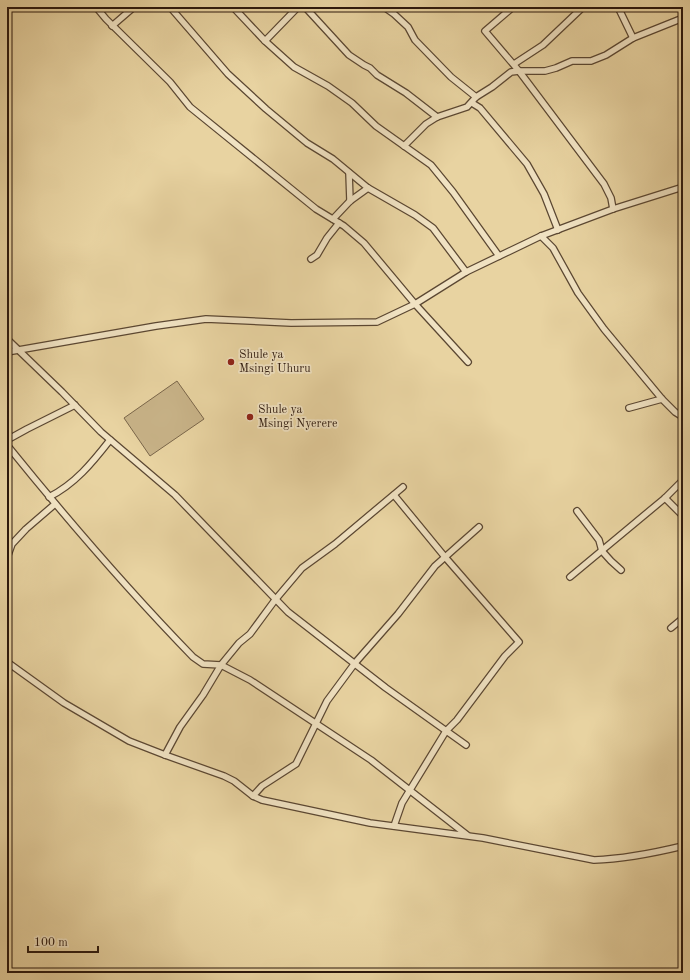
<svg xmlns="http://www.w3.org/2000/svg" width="690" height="980" font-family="'Old Standard TT',serif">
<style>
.green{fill:#c8b388;stroke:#7a664a}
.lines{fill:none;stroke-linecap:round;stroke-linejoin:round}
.street-casing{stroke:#5b4732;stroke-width:8}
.street{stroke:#f0e2c2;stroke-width:5.5}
.poi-dot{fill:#8f2418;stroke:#f0e2c2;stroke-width:1.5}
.labels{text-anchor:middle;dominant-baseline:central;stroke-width:3.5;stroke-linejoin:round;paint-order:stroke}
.poi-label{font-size:12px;fill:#2c180d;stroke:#f0e2c2;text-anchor:start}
</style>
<rect width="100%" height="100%" fill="#e8d3a1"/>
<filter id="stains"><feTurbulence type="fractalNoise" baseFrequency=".005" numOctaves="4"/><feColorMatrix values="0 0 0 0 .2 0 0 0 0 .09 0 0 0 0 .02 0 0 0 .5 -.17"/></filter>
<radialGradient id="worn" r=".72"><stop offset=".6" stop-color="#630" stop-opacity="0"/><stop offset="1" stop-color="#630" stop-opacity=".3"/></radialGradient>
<path class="green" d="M 177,381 L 204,419 L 150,456 L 124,418 Z"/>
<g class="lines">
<defs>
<g id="street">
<path d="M 96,7 L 106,19 L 170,82 L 190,107 L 316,209 L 344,226 L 364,243 L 415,304 L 468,362"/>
<path d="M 170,7 L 228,74 L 266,109 L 307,143 L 333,159 L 368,188 L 415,215 L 433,228 L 466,272"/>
<path d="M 233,7 L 265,41 L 294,67 L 328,86 L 352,103 L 376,126 L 431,165 L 453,192 L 499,256"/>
<path d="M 305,7 L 349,55 L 364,65 L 370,68 L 377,75 L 406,93 L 437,117"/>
<path d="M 384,7 L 394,14 L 408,27 L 415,40 L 451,77 L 476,97"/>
<path d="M 513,7 L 485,31 L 519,71 L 604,184 L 611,198 L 613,209"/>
<path d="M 618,7 L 633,38"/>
<path d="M 112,26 L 134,7"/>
<path d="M 265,41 L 298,7"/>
<path d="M 514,64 L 543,45 L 583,7"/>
<path d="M 472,103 L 480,108 L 527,164 L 544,194 L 558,230"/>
<path d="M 404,146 L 426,124 L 437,117 L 467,107 L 476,97 L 492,87 L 511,72 L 519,71 L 545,71 L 556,68 L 572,61 L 591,61 L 606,55 L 633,38 L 683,18"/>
<path d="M 349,173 L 350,201"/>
<path d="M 333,219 L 350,201 L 368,188"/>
<path d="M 541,236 L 553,248 L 578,293 L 604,329 L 662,399 L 675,412 L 683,417"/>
<path d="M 311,259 L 317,255 L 327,238 L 339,223"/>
<path d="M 7,339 L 62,392 L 101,432 L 175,495 L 288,612 L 386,688 L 466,745"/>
<path d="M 7,352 L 156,326 L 206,319 L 291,323 L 377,322 L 415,304 L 466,272 L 541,236 L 613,209 L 683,187"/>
<path d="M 629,408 L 662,399"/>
<path d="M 7,440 L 27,429 L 75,405"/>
<path d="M 7,445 C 66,518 128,590 193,657 L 203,664 L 221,665 L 250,680 L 371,760 L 467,835"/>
<path d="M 49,497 C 75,484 92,463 110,440"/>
<path d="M 665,498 L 683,516"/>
<path d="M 577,511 L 599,540 L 602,551 L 611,561 L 621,570"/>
<path d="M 7,558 L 12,544 L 26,529 L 55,504"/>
<path d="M 570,577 L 665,498 L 683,480"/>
<path d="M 671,628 L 683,618"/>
<path d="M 7,662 L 64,703 L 129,741 L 165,755 L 224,776 L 234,781 L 253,796 L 262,800 L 370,823 L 483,838 L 594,860 C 624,859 654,853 683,846"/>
<path d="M 165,755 L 180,727 L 203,695 L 221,665 L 239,643 L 250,634 L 275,600 L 302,568 L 335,544 L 403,487"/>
<path d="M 253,796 L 262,786 L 296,764 L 327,701 L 355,663 L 398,614 L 435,566 L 479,527"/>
<path d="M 394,826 L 402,803 L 446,731 L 457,720 L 505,656 L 519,642 L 445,557 L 394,495"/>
</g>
</defs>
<use href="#street" class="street-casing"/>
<use href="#street" class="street"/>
</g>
<g class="poi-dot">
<circle cx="231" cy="362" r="4"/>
<circle cx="250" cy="417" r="4"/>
</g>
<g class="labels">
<g class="poi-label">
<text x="239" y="355">Shule ya<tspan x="239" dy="14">Msingi Uhuru</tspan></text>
<text x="258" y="410">Shule ya<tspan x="258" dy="14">Msingi Nyerere</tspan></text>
</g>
</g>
<rect width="690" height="980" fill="none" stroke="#e8d3a1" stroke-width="24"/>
<rect x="8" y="8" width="674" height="964" fill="none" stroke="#2c180d" stroke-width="2"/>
<rect x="12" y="12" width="666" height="956" fill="none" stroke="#2c180d"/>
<path d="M28 946v6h70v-6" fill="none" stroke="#2c180d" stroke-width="2"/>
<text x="34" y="946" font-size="12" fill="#2c180d" stroke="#f0e2c2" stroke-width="3" paint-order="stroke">100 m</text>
<rect width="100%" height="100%" filter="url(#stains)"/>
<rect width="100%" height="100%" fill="url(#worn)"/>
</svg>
